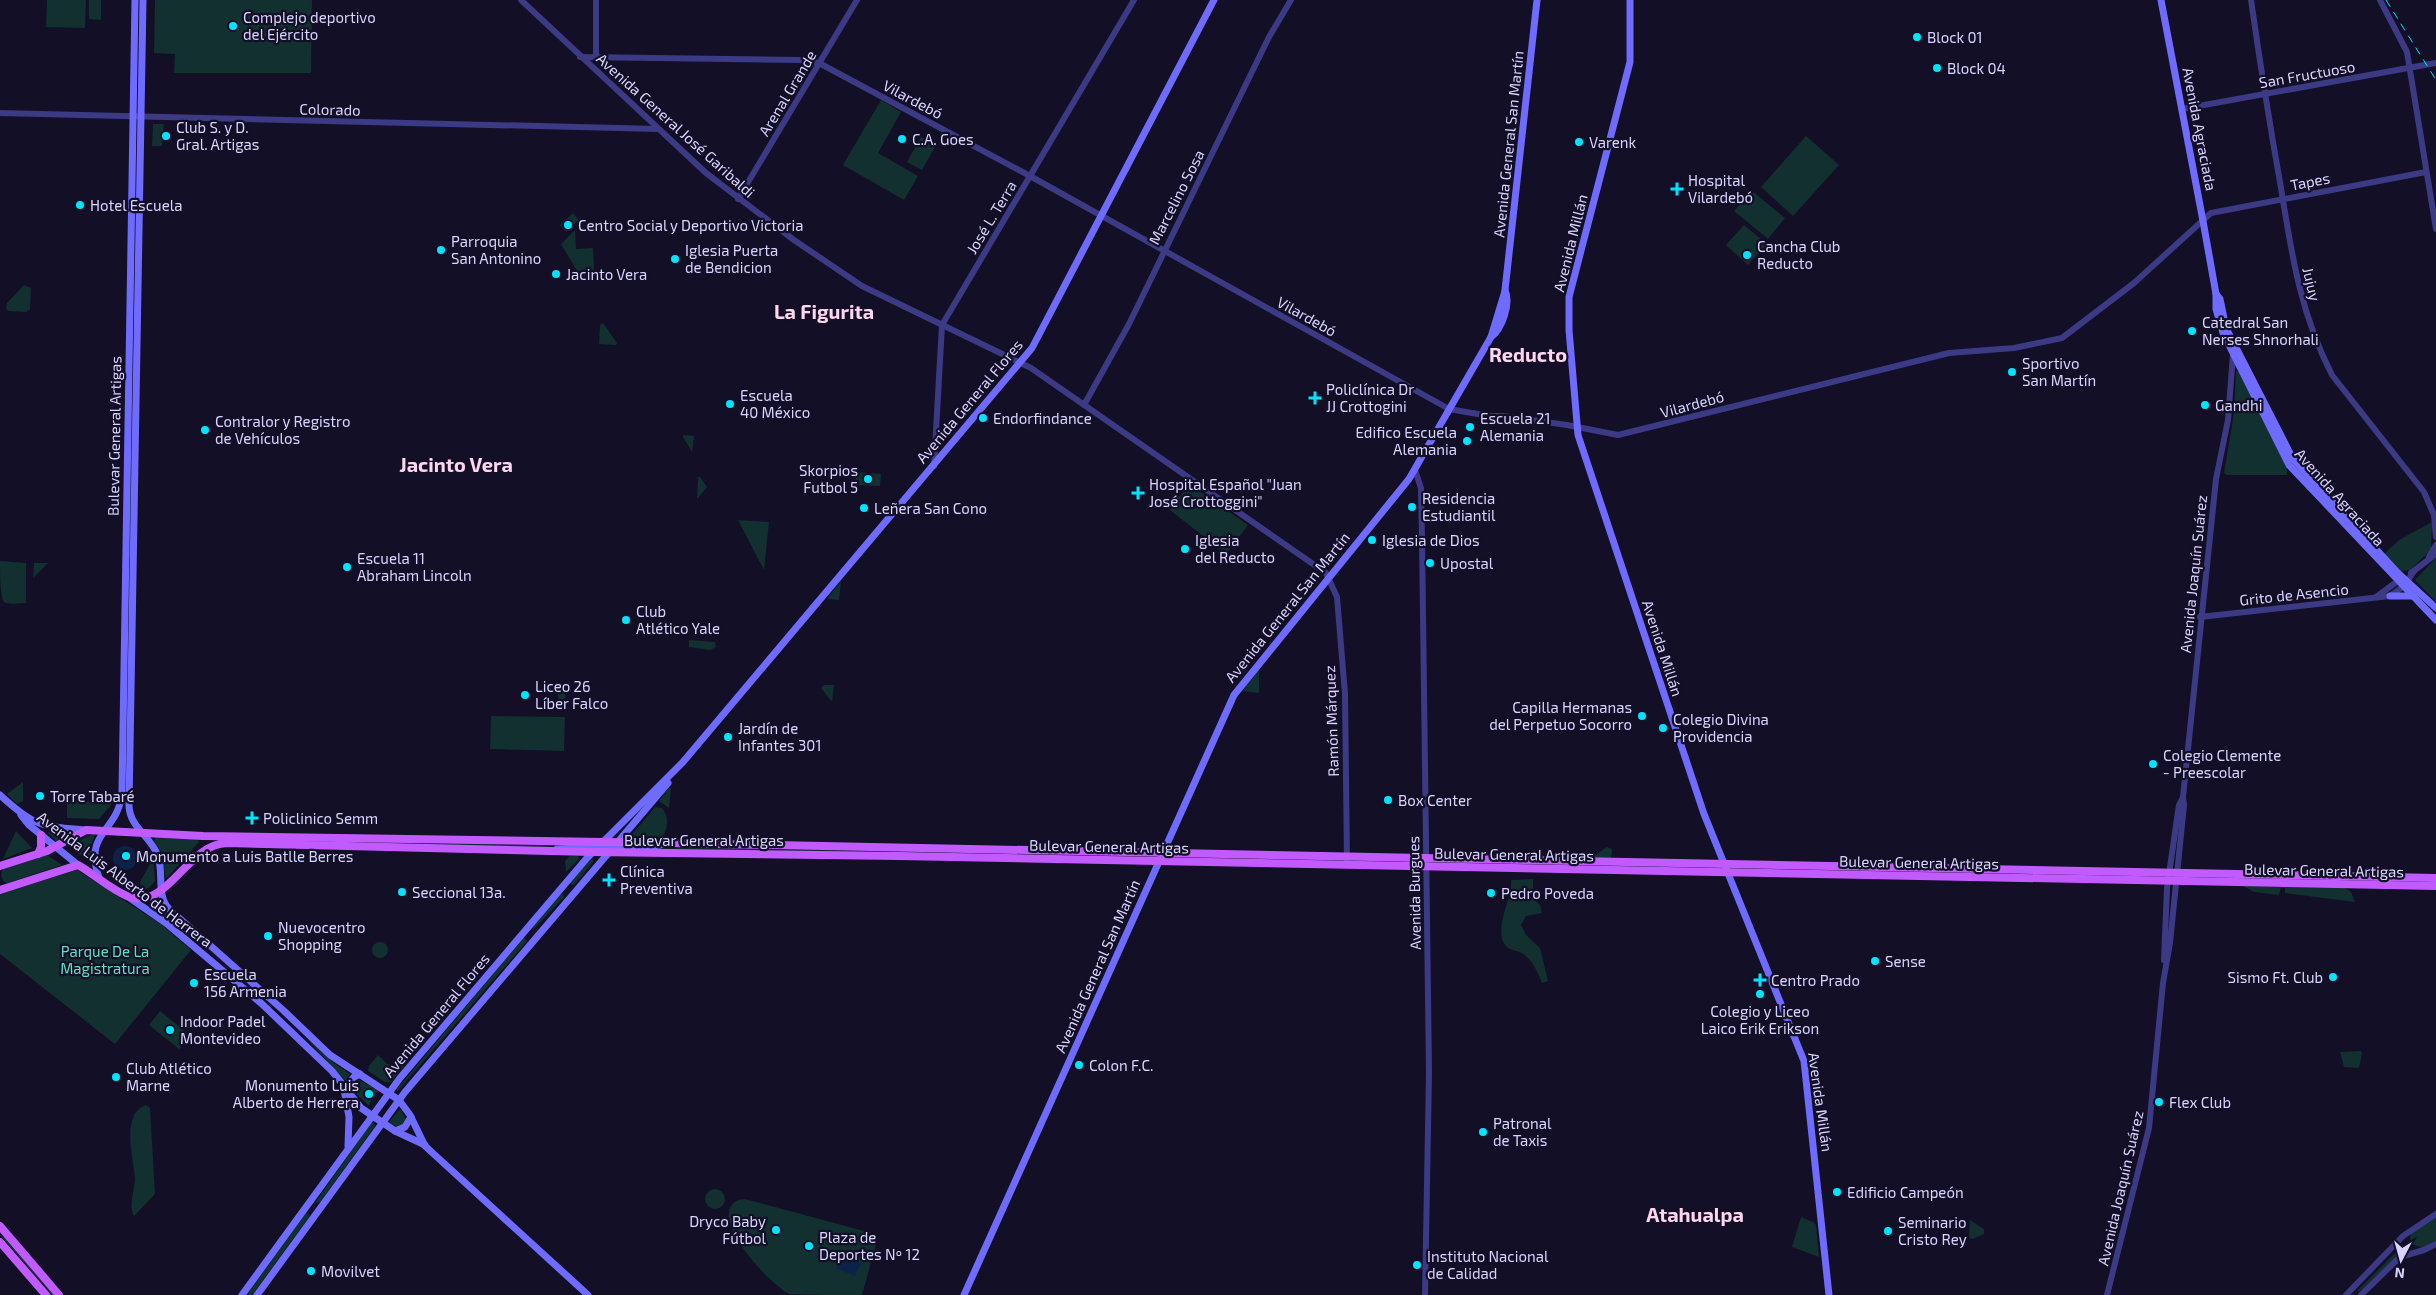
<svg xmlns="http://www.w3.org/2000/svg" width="2436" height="1295" font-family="'Exo 2',sans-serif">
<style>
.green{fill:#12302f}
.water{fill:#0c2248}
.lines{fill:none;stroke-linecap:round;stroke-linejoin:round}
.tertiary{stroke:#3d3a85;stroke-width:6}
.secondary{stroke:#6f6bff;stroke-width:7}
.primary{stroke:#c25bff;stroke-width:8}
.rail{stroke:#00e5ff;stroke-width:1;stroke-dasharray:8 6;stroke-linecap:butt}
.poi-dot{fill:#00e5ff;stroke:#130f26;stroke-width:2}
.labels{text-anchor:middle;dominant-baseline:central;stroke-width:4.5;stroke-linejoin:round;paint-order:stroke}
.poi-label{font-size:15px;fill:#d9d4ff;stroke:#130f26;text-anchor:start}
.street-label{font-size:15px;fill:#d9d4ff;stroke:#130f26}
.park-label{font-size:15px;fill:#5fe0c0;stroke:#130f26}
.district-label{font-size:20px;font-weight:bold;fill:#ffd6f0;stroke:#130f26}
</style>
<rect width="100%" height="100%" fill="#130f26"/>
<g class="green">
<path d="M 47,0 L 86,0 L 85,28 L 46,27 Z"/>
<path d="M 89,0 L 101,0 L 101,20 L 89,19 Z"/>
<path d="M 155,0 L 312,0 L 311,73 L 174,73 L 175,54 L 154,53 Z"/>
<path d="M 881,100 L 901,112 L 878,153 L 918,176 L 904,200 L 843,165 Z"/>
<path d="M 153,124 L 164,124 L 162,146 L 152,146 Z"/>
<path d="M 1806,136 L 1839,165 L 1793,216 L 1761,187 Z"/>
<path d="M 921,137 L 936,145 L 922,170 L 907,162 Z"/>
<path d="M 1752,191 L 1785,218 L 1768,239 L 1734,211 Z"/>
<path d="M 573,213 L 579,220 L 566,232 L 560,225 Z"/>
<path d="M 1744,225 L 1767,244 L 1748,265 L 1726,245 Z"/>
<path d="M 575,230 L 576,249 L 593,248 L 594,269 L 587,282 L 583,281 L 561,244 Z"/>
<path d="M 24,285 L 31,288 L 30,309 L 26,312 L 8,311 L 6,308 L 7,303 Z"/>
<path d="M 603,323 L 617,343 L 616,345 L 599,344 L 600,325 Z"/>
<path d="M 2236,371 L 2238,371 L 2287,467 L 2287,475 L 2227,475 L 2224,473 L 2234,413 Z"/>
<path d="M 132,409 L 133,409 L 130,557 L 129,557 Z"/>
<path d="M 683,435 L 694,436 L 692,452 L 683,437 Z"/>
<path d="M 856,472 L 881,474 L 880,486 L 855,485 Z"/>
<path d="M 698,477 L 700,477 L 707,487 L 697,499 Z"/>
<path d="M 1189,484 L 1248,525 L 1226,554 L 1170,510 Z"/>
<path d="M 738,520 L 769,522 L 764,570 Z"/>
<path d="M 2432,522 L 2431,550 L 2410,570 L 2401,571 L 2384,554 L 2399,540 Z"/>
<path d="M 2436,558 L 2436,602 L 2415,580 Z"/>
<path d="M 0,561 L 26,563 L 26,603 C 20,603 9,605 4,602 C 0,597 0,569 0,561 Z"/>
<path d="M 34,563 L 48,563 L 33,578 Z"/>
<path d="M 841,581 L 839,600 L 827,599 Z"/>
<path d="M 689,640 L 715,642 L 716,647 L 710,650 L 689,647 Z"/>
<path d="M 1259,670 L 1259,693 L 1242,691 Z"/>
<path d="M 558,684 L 566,685 L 565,708 L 558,708 Z"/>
<path d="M 824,685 L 834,685 L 832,702 L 821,688 Z"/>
<path d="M 491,716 L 565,717 L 564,751 L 490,749 Z"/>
<path d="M 23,782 L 23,801 L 17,804 L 7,794 Z"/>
<path d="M 669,788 L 671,788 L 669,808 L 659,801 Z"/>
<path d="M 67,801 L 111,802 L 111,805 L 99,819 L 67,818 Z"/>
<path d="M 655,807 L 662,808 C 669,815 668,828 663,836 L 657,839 L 630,837 Z"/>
<path d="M 16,831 L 32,848 L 3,859 Z"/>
<path d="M 49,831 L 71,832 L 72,833 L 56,841 L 48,833 Z"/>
<path d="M 96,833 L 91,845 L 90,863 L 68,845 Z"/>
<path d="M 156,838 L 196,839 L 199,842 L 166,879 L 161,852 L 154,840 Z"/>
<path d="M 391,843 L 587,846 L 515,847 Z"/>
<path d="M 147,846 L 153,856 L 155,881 L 149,888 L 142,891 L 140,882 L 150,864 Z"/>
<path d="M 1607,847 L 1612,849 L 1611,859 L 1591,858 Z"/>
<path d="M 698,848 L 903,852 L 619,849 Z"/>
<path d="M 47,855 L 62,865 L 7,883 L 3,881 L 1,874 L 3,869 Z"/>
<path d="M 570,856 L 578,856 L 579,859 L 566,872 L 565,861 Z"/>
<path d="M 590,859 L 593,860 L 593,862 L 574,885 L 571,885 L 570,882 Z"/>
<path d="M 77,870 L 162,925 L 191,950 L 115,1044 L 0,954 L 0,894 Z"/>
<path d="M 1533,879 L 1533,898 L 1540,905 L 1542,913 L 1526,916 L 1521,925 L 1526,935 L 1540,948 L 1548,981 L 1542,983 C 1538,973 1532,959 1522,953 C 1517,950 1509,951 1505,945 C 1493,929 1513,897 1511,880 Z"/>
<path d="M 2243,886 L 2281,887 L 2279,895 L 2254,892 Z"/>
<path d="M 2285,887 L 2345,888 L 2351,892 L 2355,902 L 2285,893 Z"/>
<path d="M 560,894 L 563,894 L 564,897 L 533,930 L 533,927 Z"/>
<path d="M 160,906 L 197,939 L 196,940 L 156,912 Z"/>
<path d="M 524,937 L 527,941 L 397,1092 L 397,1089 Z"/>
<circle cx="380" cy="950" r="8"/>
<path d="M 160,1011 L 191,1036 L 179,1049 L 149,1025 Z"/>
<path d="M 309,1039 L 331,1061 L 350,1074 L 345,1081 L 308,1040 Z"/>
<path d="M 2361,1051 L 2362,1054 L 2359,1068 L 2344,1067 L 2340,1052 Z"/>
<path d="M 378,1055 L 387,1064 L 404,1066 L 391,1082 L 385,1082 L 368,1071 L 369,1066 Z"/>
<path d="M 359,1080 L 380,1091 L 373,1095 L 369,1106 L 352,1090 L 352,1084 Z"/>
<path d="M 146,1105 L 150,1108 L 155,1194 L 134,1216 C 128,1208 135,1188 135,1178 C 134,1158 120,1114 146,1105 Z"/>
<path d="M 400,1109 L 406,1119 L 406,1123 L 398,1128 L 389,1122 Z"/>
<path d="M 371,1123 L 374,1123 L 375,1126 L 320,1202 L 315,1203 Z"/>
<circle cx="715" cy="1199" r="10"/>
<path d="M 745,1199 L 875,1234 L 877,1241 L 862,1295 C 849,1295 798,1295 789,1294 C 770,1284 720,1231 730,1208 C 733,1202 738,1199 745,1199 Z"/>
<path d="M 306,1213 L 309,1214 L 309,1217 L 252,1295 L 247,1295 Z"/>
<path d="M 1801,1217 L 1813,1222 L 1816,1225 L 1819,1257 L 1792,1247 Z"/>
<path d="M 2436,1217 L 2436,1241 L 2422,1248 L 2412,1244 L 2410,1239 L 2411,1232 Z"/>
<path d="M 1970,1220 L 1984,1229 L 1984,1234 L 1973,1239 L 1969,1238 Z"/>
<path d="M 0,1235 L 6,1238 L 55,1295 L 52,1295 Z"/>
<path d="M 2398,1250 L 2401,1253 L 2360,1291 L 2357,1291 Z"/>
</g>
<g class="water">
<circle cx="125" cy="858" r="12"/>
<path d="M 842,1256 L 861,1264 L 855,1276 L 836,1268 Z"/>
</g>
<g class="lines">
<g class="tertiary">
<path d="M 521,0 L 706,173 L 794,240 L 862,286 L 1031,368 L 1326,573 L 1337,597 L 1345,694 L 1347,861"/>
<path d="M 596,0 L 596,57"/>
<path d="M 2251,0 C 2260,63 2270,126 2281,188 C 2292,256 2300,312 2332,375 L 2424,492 L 2434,515 L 2436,537"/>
<path d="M 2380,0 L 2407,52 L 2436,229"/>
<path d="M 580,57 L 801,60 L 819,63 L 1030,176 L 1449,409 L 1489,416 L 1503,416 L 1567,425 L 1618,435 L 1949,353 L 2014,348 L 2062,338 L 2134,283 L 2211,213 L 2426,172"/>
<path d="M 2182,109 L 2436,63"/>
<path d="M 0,113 L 658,129"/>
<path d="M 738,199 L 857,0"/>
<path d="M 1084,405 L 1129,324 L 1269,37 L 1291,0"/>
<path d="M 934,466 L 942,325 L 1134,0"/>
<path d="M 1415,470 L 1421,488 L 1422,537 L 1429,1073 L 1425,1295"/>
<path d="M 2429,557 L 2436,545"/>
<path d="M 2411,573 L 2436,554"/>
<path d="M 2376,597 L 2402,578"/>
<path d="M 2200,617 L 2390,596 L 2404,586 L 2414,571"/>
<path d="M 2164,960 L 2167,888 L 2179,805 L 2183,797"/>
<path d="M 2107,1295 L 2149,1128 L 2163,983 L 2170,943 L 2184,805 L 2183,797 L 2216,479 L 2228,420 L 2233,354"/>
<path d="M 2346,1295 L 2403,1236 L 2436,1214"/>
<path d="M 2361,1295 L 2400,1257 L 2424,1250 L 2436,1244"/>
</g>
<g class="secondary">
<path d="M 143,0 L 129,806 C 130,828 151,836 158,856 C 164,874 156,895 169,909 L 283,1010 L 330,1055 L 399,1100 L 410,1115 L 425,1146 L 588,1295"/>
<path d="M 1630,0 L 1630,62 L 1569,297 L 1569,330 L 1578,435 L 1704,814 L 1804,1061 L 1829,1295"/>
<path d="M 2161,0 L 2203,221 L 2216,294 L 2216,309 L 2223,333 L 2289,465 L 2436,620"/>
<path d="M 2216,294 L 2220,299 L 2226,328 L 2293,459 L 2398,573 L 2436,608"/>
<path d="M 1491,337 L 1505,291"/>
<path d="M 2390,596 L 2413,596"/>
<path d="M 0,795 C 35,827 40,826 86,830"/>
<path d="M 21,815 L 29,825 L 78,865"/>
<path d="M 557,849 L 599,847"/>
<path d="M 595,851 C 618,843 642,851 664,844"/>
<path d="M 99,878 C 83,829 119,834 122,791 L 135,0"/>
<path d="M 127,896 L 166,923 L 262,1004 L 332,1071 L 361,1108 L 395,1131 L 425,1145"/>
<path d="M 395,1131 L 405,1127 L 411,1117"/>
<path d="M 348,1146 L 349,1117 L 344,1089 L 354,1077 L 360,1074"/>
<path d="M 242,1295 L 400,1078 L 587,858 L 683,762 L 1032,348 L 1214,0"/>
<path d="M 257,1295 L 405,1092 L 668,783"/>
<path d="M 964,1295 L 1234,695 L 1409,479 L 1491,337 C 1502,329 1511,304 1505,290 L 1537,0"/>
</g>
<g class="primary">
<path d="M 38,854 L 41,847 L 41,835"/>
<path d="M 0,866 L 47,851 L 86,830 L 203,836 L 669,843 L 2436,878"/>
<path d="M 0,890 L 78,865 C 94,874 110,889 127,896 C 168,912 186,844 227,843 L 592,852 L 899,856 L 2436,886"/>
<path d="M 0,1226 L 59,1295"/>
<path d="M 0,1242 L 46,1295"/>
</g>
<path class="rail" d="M 2386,0 L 2436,80"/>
</g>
<g class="poi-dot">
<circle cx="233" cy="26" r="5"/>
<circle cx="1917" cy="37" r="5"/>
<circle cx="1937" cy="68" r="5"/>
<circle cx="166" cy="136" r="5"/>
<circle cx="902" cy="139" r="5"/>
<circle cx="1579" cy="142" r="5"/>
<path d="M1674.5 181.5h5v5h5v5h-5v5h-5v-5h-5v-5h5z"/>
<circle cx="80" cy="205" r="5"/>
<circle cx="568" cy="225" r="5"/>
<circle cx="441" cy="250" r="5"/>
<circle cx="1747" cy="255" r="5"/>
<circle cx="675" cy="259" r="5"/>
<circle cx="556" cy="274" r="5"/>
<circle cx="2192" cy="331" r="5"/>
<circle cx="2012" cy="372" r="5"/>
<path d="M1312.5 390.5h5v5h5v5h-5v5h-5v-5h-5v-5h5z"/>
<circle cx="730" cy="404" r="5"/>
<circle cx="2205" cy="405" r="5"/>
<circle cx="983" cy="418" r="5"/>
<circle cx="1470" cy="427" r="5"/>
<circle cx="205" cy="430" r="5"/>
<circle cx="1467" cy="441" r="5"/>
<circle cx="868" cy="479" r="5"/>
<path d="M1135.5 485.5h5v5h5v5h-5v5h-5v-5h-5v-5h5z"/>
<circle cx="1412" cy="507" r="5"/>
<circle cx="864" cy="508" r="5"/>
<circle cx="1372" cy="540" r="5"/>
<circle cx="1185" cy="549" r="5"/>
<circle cx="1430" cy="563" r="5"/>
<circle cx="347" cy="567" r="5"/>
<circle cx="626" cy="620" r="5"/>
<circle cx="525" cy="695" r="5"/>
<circle cx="1642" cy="716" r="5"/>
<circle cx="1663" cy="728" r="5"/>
<circle cx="728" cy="737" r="5"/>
<circle cx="2153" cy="764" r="5"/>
<circle cx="40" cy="796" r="5"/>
<circle cx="1388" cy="800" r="5"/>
<path d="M249.5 810.5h5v5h5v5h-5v5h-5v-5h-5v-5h5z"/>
<circle cx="126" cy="856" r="5"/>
<path d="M606.5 872.5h5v5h5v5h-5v5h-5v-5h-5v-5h5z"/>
<circle cx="402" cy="892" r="5"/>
<circle cx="1491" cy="893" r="5"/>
<circle cx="268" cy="936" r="5"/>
<circle cx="1875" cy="961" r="5"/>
<circle cx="2333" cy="977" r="5"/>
<path d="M1757.5 972.5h5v5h5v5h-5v5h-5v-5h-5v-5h5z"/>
<circle cx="194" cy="983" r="5"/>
<circle cx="1760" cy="994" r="5"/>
<circle cx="170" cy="1030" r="5"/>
<circle cx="1079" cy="1065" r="5"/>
<circle cx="116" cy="1077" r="5"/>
<circle cx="369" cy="1094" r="5"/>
<circle cx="2159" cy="1102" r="5"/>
<circle cx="1483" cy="1132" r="5"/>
<circle cx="1837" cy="1192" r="5"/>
<circle cx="776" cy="1230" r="5"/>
<circle cx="1888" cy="1231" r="5"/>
<circle cx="809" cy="1246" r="5"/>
<circle cx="1417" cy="1265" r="5"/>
<circle cx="311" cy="1271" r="5"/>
</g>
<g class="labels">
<g class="poi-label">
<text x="243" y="17">Complejo deportivo<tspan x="243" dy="17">del Ejército</tspan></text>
<text x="1927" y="37">Block 01</text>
<text x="1947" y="68">Block 04</text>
<text x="176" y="127">Club S. y D.<tspan x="176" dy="17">Gral. Artigas</tspan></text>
<text x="912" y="139">C.A. Goes</text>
<text x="1589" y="142">Varenk</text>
<text x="1688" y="180">Hospital<tspan x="1688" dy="17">Vilardebó</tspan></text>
<text x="90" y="205">Hotel Escuela</text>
<text x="578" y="225">Centro Social y Deportivo Victoria</text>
<text x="451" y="241">Parroquia<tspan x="451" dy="17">San Antonino</tspan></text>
<text x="1757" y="246">Cancha Club<tspan x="1757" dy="17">Reducto</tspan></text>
<text x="685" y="250">Iglesia Puerta<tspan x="685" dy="17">de Bendicion</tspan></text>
<text x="566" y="274">Jacinto Vera</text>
<text x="2202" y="322">Catedral San<tspan x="2202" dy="17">Nerses Shnorhali</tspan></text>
<text x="2022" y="363">Sportivo<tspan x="2022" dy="17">San Martín</tspan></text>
<text x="1326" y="389">Policlínica Dr<tspan x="1326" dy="17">JJ Crottogini</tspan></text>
<text x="740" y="395">Escuela<tspan x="740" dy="17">40 México</tspan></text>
<text x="2215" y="405">Gandhi</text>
<text x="993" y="418">Endorfindance</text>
<text x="1480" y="418">Escuela 21<tspan x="1480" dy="17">Alemania</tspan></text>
<text x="215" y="421">Contralor y Registro<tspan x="215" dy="17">de Vehículos</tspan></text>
<text x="1457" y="432" text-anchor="end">Edifico Escuela<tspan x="1457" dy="17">Alemania</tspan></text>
<text x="858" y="470" text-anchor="end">Skorpios<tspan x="858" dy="17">Futbol 5</tspan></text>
<text x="1149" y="484">Hospital Español "Juan<tspan x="1149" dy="17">José Crottoggini"</tspan></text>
<text x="1422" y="498">Residencia<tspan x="1422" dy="17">Estudiantil</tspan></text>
<text x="874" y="508">Leñera San Cono</text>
<text x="1195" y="540">Iglesia<tspan x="1195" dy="17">del Reducto</tspan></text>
<text x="1382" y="540">Iglesia de Dios</text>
<text x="357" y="558">Escuela 11<tspan x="357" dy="17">Abraham Lincoln</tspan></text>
<text x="1440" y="563">Upostal</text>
<text x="636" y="611">Club<tspan x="636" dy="17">Atlético Yale</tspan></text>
<text x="535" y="686">Liceo 26<tspan x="535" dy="17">Líber Falco</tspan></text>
<text x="1632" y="707" text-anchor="end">Capilla Hermanas<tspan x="1632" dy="17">del Perpetuo Socorro</tspan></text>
<text x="1673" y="719">Colegio Divina<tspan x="1673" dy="17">Providencia</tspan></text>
<text x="738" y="728">Jardín de<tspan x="738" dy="17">Infantes 301</tspan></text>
<text x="2163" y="755">Colegio Clemente<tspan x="2163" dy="17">- Preescolar</tspan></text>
<text x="50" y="796">Torre Tabaré</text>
<text x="1398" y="800">Box Center</text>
<text x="263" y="818">Policlinico Semm</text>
<text x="136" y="856">Monumento a Luis Batlle Berres</text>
<text x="620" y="871">Clínica<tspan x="620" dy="17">Preventiva</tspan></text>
<text x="412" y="892">Seccional 13a.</text>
<text x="1501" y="893">Pedro Poveda</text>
<text x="278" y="927">Nuevocentro<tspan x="278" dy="17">Shopping</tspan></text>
<text x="1885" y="961">Sense</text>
<text x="204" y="974">Escuela<tspan x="204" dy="17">156 Armenia</tspan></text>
<text x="2323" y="977" text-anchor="end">Sismo Ft. Club</text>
<text x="1771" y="980">Centro Prado</text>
<text x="1760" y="1011" text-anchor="middle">Colegio y Liceo<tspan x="1760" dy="17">Laico Erik Erikson</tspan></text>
<text x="180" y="1021">Indoor Padel<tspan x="180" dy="17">Montevideo</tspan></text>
<text x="1089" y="1065">Colon F.C.</text>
<text x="126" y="1068">Club Atlético<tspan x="126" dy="17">Marne</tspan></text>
<text x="359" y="1085" text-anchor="end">Monumento Luis<tspan x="359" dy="17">Alberto de Herrera</tspan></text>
<text x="2169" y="1102">Flex Club</text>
<text x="1493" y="1123">Patronal<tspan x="1493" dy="17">de Taxis</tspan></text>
<text x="1847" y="1192">Edificio Campeón</text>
<text x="766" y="1221" text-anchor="end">Dryco Baby<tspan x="766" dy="17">Fútbol</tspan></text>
<text x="1898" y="1222">Seminario<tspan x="1898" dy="17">Cristo Rey</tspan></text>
<text x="819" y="1237">Plaza de<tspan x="819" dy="17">Deportes Nº 12</tspan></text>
<text x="1427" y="1256">Instituto Nacional<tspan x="1427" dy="17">de Calidad</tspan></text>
<text x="321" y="1271">Movilvet</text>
</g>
<g class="street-label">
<text transform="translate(2307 74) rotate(-10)">San Fructuoso</text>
<text transform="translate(787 93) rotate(-59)">Arenal Grande</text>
<text transform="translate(913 99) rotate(28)">Vilardebó</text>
<text transform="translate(330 109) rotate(1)">Colorado</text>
<text transform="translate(676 125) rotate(42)">Avenida General José Garibaldi</text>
<text transform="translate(2200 129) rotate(79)">Avenida Agraciada</text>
<text transform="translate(1508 144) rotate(-84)">Avenida General San Martín</text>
<text transform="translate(2310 181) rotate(-11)">Tapes</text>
<text transform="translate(1176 197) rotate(-63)">Marcelino Sosa</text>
<text transform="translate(991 217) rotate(-59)">José L. Terra</text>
<text transform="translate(1570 243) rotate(-76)">Avenida Millán</text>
<text transform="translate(2312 284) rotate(77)">Jujuy</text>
<text transform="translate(1307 316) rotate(29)">Vilardebó</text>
<text transform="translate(969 401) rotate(-50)">Avenida General Flores</text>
<text transform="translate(1692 404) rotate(-15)">Vilardebó</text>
<text transform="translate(114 436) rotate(-89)">Bulevar General Artigas</text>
<text transform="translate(2340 497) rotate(48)">Avenida Agraciada</text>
<text transform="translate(2193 574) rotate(-84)">Avenida Joaquín Suárez</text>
<text transform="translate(2294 594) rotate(-6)">Grito de Asencio</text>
<text transform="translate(1287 607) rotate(-51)">Avenida General San Martín</text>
<text transform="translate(1663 648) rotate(72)">Avenida Millán</text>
<text transform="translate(1331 721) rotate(-92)">Ramón Márquez</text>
<text x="704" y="840">Bulevar General Artigas</text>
<text transform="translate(1109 846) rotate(1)">Bulevar General Artigas</text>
<text transform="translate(1514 854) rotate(1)">Bulevar General Artigas</text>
<text transform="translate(1919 862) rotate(1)">Bulevar General Artigas</text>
<text transform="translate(2324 870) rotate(1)">Bulevar General Artigas</text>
<text transform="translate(125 879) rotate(37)">Avenida Luis Alberto de Herrera</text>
<text transform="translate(1414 893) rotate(-91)">Avenida Burgues</text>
<text transform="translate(1097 966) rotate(-66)">Avenida General San Martín</text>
<text transform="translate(436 1015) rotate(-50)">Avenida General Flores</text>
<text transform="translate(1821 1102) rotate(82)">Avenida Millán</text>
<text transform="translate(2120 1188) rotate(-77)">Avenida Joaquín Suárez</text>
</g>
<g class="park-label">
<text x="105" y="951">Parque De La<tspan x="105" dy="17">Magistratura</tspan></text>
</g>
<g class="district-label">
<text x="824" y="311">La Figurita</text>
<text x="1528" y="354">Reducto</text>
<text x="456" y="464">Jacinto Vera</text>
<text x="1695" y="1214">Atahualpa</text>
</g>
</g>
<g transform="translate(2401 1260) rotate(186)" stroke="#130f26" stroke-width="4" paint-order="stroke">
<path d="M0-4L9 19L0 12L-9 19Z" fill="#d9d4ff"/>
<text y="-8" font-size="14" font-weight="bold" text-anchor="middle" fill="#d9d4ff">N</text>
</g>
</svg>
